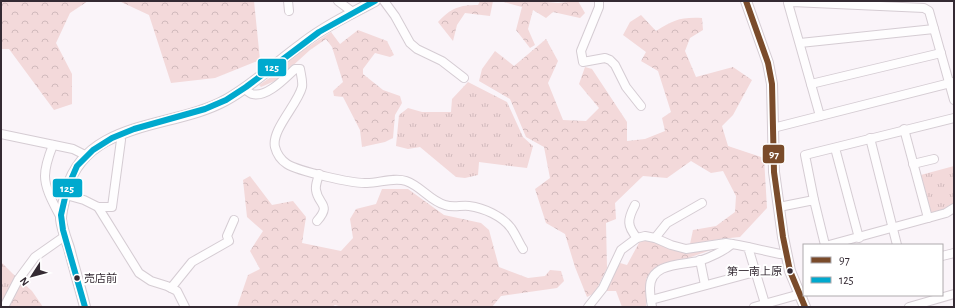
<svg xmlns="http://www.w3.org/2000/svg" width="955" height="308" font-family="'Alegreya Sans','Noto Sans JP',sans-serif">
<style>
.grass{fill:url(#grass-tufts)}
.forest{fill:url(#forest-crowns)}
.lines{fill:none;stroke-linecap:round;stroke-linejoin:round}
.minor-casing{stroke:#d5ccd3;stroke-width:10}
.major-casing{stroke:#d5ccd3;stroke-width:12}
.minor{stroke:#fefdfe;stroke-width:8}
.major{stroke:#fefdfe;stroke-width:10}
.bus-1-casing{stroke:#fff;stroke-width:9}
.bus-2-casing{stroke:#fff;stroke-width:9}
.bus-1{stroke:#7a4b2a;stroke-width:6}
.bus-2{stroke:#00a9ce;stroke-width:6}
.bus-dot{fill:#342a33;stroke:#fff;stroke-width:1.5}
.labels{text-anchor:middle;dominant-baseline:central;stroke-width:4;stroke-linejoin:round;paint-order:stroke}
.bus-label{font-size:11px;fill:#342a33;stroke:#fff;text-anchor:end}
.line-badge{stroke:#fff;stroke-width:1.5}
.badge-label{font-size:11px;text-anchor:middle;font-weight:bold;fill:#fff}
</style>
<defs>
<pattern id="grass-tufts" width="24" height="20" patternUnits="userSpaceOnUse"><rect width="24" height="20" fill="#f3d9da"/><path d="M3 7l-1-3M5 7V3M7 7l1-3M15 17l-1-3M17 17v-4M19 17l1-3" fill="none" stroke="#d1babc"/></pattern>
<pattern id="forest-crowns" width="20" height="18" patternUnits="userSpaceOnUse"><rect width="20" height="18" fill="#f3d9da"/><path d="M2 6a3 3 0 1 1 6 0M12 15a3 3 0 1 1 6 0" fill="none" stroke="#d1babc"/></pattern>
</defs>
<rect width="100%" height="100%" fill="#faf4f9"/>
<g class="grass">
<path d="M 468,82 L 507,102 L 523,137 L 533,146 L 527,168 L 479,162 L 478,175 L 465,178 L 456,177 L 420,147 L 408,149 L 396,146 L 399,115 L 408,108 L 422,112 L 451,112 L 452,99 Z"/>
<path d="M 954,166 L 954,208 L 928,218 L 917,176 Z"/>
<path d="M 1,262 L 16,277 L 1,303 Z"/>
</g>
<g class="forest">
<path d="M 1,1 L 88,1 L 70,13 L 56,43 L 72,74 L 72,104 L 54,110 L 9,49 L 1,49 Z"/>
<path d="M 119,1 L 254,1 L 260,60 L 215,78 L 171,83 L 149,15 Z"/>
<path d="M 480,1 L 493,1 L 490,16 L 465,13 L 457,25 L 453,41 L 438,22 C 451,8 459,5 478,5 Z"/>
<path d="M 500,1 L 534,1 L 558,3 L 578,1 L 585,13 L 580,18 L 553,12 L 546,18 L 533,10 L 528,29 L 535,45 L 530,48 L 516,30 L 522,7 Z"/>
<path d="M 641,15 L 656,31 C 674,20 680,17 702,18 L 703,30 L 690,38 L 685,51 L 696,77 L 733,67 L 752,80 L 733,115 L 722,126 L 728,146 L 764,158 L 767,208 L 740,237 L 720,239 L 690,244 L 693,230 L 716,226 L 735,212 L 736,196 L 723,171 L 711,173 L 691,161 L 667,178 L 643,176 L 615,203 L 616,219 L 606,223 L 607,268 L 595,293 L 587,297 L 575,267 L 565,234 L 546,223 L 535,189 L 550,178 L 544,147 L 526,137 L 510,99 L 479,81 L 482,69 L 495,51 L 514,66 L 546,39 L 558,61 L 548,83 L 563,120 L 586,121 L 599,108 L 579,84 L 585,67 L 592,69 L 627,122 L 627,141 L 645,139 L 665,131 L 662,118 L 671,112 L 658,71 L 641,61 L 646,52 L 623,35 L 630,22 Z"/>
<path d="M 358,30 L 387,41 L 394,55 L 390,57 L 375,53 L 363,69 L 363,74 L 383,90 L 400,96 L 402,103 L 395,115 L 393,138 L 385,142 L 362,147 L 360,130 L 343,97 L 334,96 L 333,91 L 343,82 L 332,47 L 326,39 L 310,50 L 277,80 L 261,87 L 259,85 L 274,75 L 279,68 L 297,54 L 331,32 L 340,44 Z"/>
<path d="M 250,176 L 272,205 L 293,201 L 306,217 L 302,243 L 341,251 L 353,238 L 350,219 L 356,209 L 376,204 L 382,189 L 408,189 L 444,215 L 481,223 L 489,230 L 499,267 L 528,278 L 545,276 L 550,270 L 561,271 L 564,281 L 557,288 L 501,296 L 492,307 L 342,307 L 335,305 L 332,307 L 237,307 L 248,275 L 260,269 L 250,251 L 263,231 L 247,217 L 243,180 Z"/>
<path d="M 649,239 L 663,243 L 713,247 L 714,249 L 688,258 L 669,262 L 655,268 L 646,279 L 646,307 L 622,307 L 616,291 L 605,291 L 620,263 L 627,265 L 640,241 Z"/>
<path d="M 21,281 L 32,291 L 43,307 L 8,307 Z"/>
</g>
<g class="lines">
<defs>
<g id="minor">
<path d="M 288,1 L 289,11"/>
<path d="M 338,1 L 350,10 L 352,14"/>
<path d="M 384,1 L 395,16 L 410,43 L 417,49 L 442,61 L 464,78"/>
<path d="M 599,1 L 599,7 L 581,51 L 583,62 L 605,58 L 610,60 L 615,65 L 626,87 L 641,106"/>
<path d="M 800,43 L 934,29"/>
<path d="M 811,84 L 941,53"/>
<path d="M 244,88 C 246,90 249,93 252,94 C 267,98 285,78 295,69 L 300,69 C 301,75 303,82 302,87 C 298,104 271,130 275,147 C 277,155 281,160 287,164 C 298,171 353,184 367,183 C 379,183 394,177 406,181 C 421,186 430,201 445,205 C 453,208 461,205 469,206 C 484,208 502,216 511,228 C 516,235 519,243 523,249"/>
<path d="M 820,116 L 788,3 L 792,2 L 924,8 L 929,11 L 954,100"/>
<path d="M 773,128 L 954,82"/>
<path d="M 904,129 L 928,218"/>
<path d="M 1,134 L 73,149 L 87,156"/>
<path d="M 870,138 L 897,245"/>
<path d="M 53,145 C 49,155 45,166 45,176 C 45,190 55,206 61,218"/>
<path d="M 835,148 L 859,238"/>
<path d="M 913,164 L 934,159"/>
<path d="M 66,195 L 84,200 L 98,207 L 112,207 L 121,140 L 119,134"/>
<path d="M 814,200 L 805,155 L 954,118"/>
<path d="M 635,205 C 627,220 627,226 637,238"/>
<path d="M 98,207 L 139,273 L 151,281 L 167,286 L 177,291 L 185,307"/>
<path d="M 779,207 L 814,200 L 825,245"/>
<path d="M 317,221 C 332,204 318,205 316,190 C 315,185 318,179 319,174"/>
<path d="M 655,238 L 667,223 L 702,203"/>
<path d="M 829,245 L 928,218 L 946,213 L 954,208"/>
<path d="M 748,247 L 780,254 L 786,254"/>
<path d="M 942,256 L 954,253"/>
<path d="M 700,260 L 705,285"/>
<path d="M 171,288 L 192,262 L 229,241 L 227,236 L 234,220"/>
<path d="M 651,300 L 755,272"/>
<path d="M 4,307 L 18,280 L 35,257 L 65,236"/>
<path d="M 588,307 L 603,288 L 621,250 L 637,238 L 645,236 L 655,238 L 671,245 L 686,249 L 726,243 L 738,245 L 748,247 L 766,307"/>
<path d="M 652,307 C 651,301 650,294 650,288 C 650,263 681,265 699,261 C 709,258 724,251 732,244"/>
<path d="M 754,307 L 804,293"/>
<path d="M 909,307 L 954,294"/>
</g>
<g id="major">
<path d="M 746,1 L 768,63 L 772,84 L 774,172 L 783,237 L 790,271 L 805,307"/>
<path d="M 85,307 C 80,287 74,268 69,248 C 66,239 62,229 61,219 C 61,210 65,198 67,189 C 87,119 174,129 226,100 C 253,85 277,62 302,44 C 324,27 350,14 375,1"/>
</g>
</defs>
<use href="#minor" class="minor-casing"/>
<use href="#major" class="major-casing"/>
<use href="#minor" class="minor"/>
<use href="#major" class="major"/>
<defs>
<path id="bus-1" d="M 746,1 L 768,63 L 772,84 L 774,172 L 783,237 L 790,271 L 805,307"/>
<path id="bus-2" d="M 85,307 L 63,230 L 61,215 L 67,189 L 77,166 L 93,150 L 112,138 L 134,129 L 205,109 L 226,100 L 246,87 L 319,32 L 375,1"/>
</defs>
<use href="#bus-1" class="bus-1-casing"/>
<use href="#bus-2" class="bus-2-casing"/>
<use href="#bus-1" class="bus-1"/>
<use href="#bus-2" class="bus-2"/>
</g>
<g class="bus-dot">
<circle cx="790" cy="271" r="3.5"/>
<circle cx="77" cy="278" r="3.5"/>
</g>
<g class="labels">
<g class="bus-label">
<text x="782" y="271">第一南上原</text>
<text x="84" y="278" text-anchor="start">売店前</text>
</g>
</g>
<g class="line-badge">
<rect x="257" y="58" width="30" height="19" rx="4" fill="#00a9ce"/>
<rect x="762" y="144" width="23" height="20" rx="4" fill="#7a4b2a"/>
<rect x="52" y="178" width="31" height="20" rx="4" fill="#00a9ce"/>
</g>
<g class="badge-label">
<text x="272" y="71">125</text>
<text x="774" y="158">97</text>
<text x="67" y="192">125</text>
</g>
<rect width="955" height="308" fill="none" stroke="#342a33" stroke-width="4"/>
<rect x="803" y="244" width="140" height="52" fill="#ffffff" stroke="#aeaaad"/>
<rect x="811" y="257" width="20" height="6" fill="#7a4b2a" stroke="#aeaaad"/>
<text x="839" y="264" font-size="12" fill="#342a33">97</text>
<rect x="811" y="277" width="20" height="6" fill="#00a9ce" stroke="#aeaaad"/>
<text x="839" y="284" font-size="12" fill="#342a33">125</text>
<g transform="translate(32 276) rotate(234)" stroke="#ffffff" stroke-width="3" paint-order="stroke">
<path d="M0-3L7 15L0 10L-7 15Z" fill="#342a33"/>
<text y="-6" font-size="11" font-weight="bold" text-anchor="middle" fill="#342a33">N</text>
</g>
</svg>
